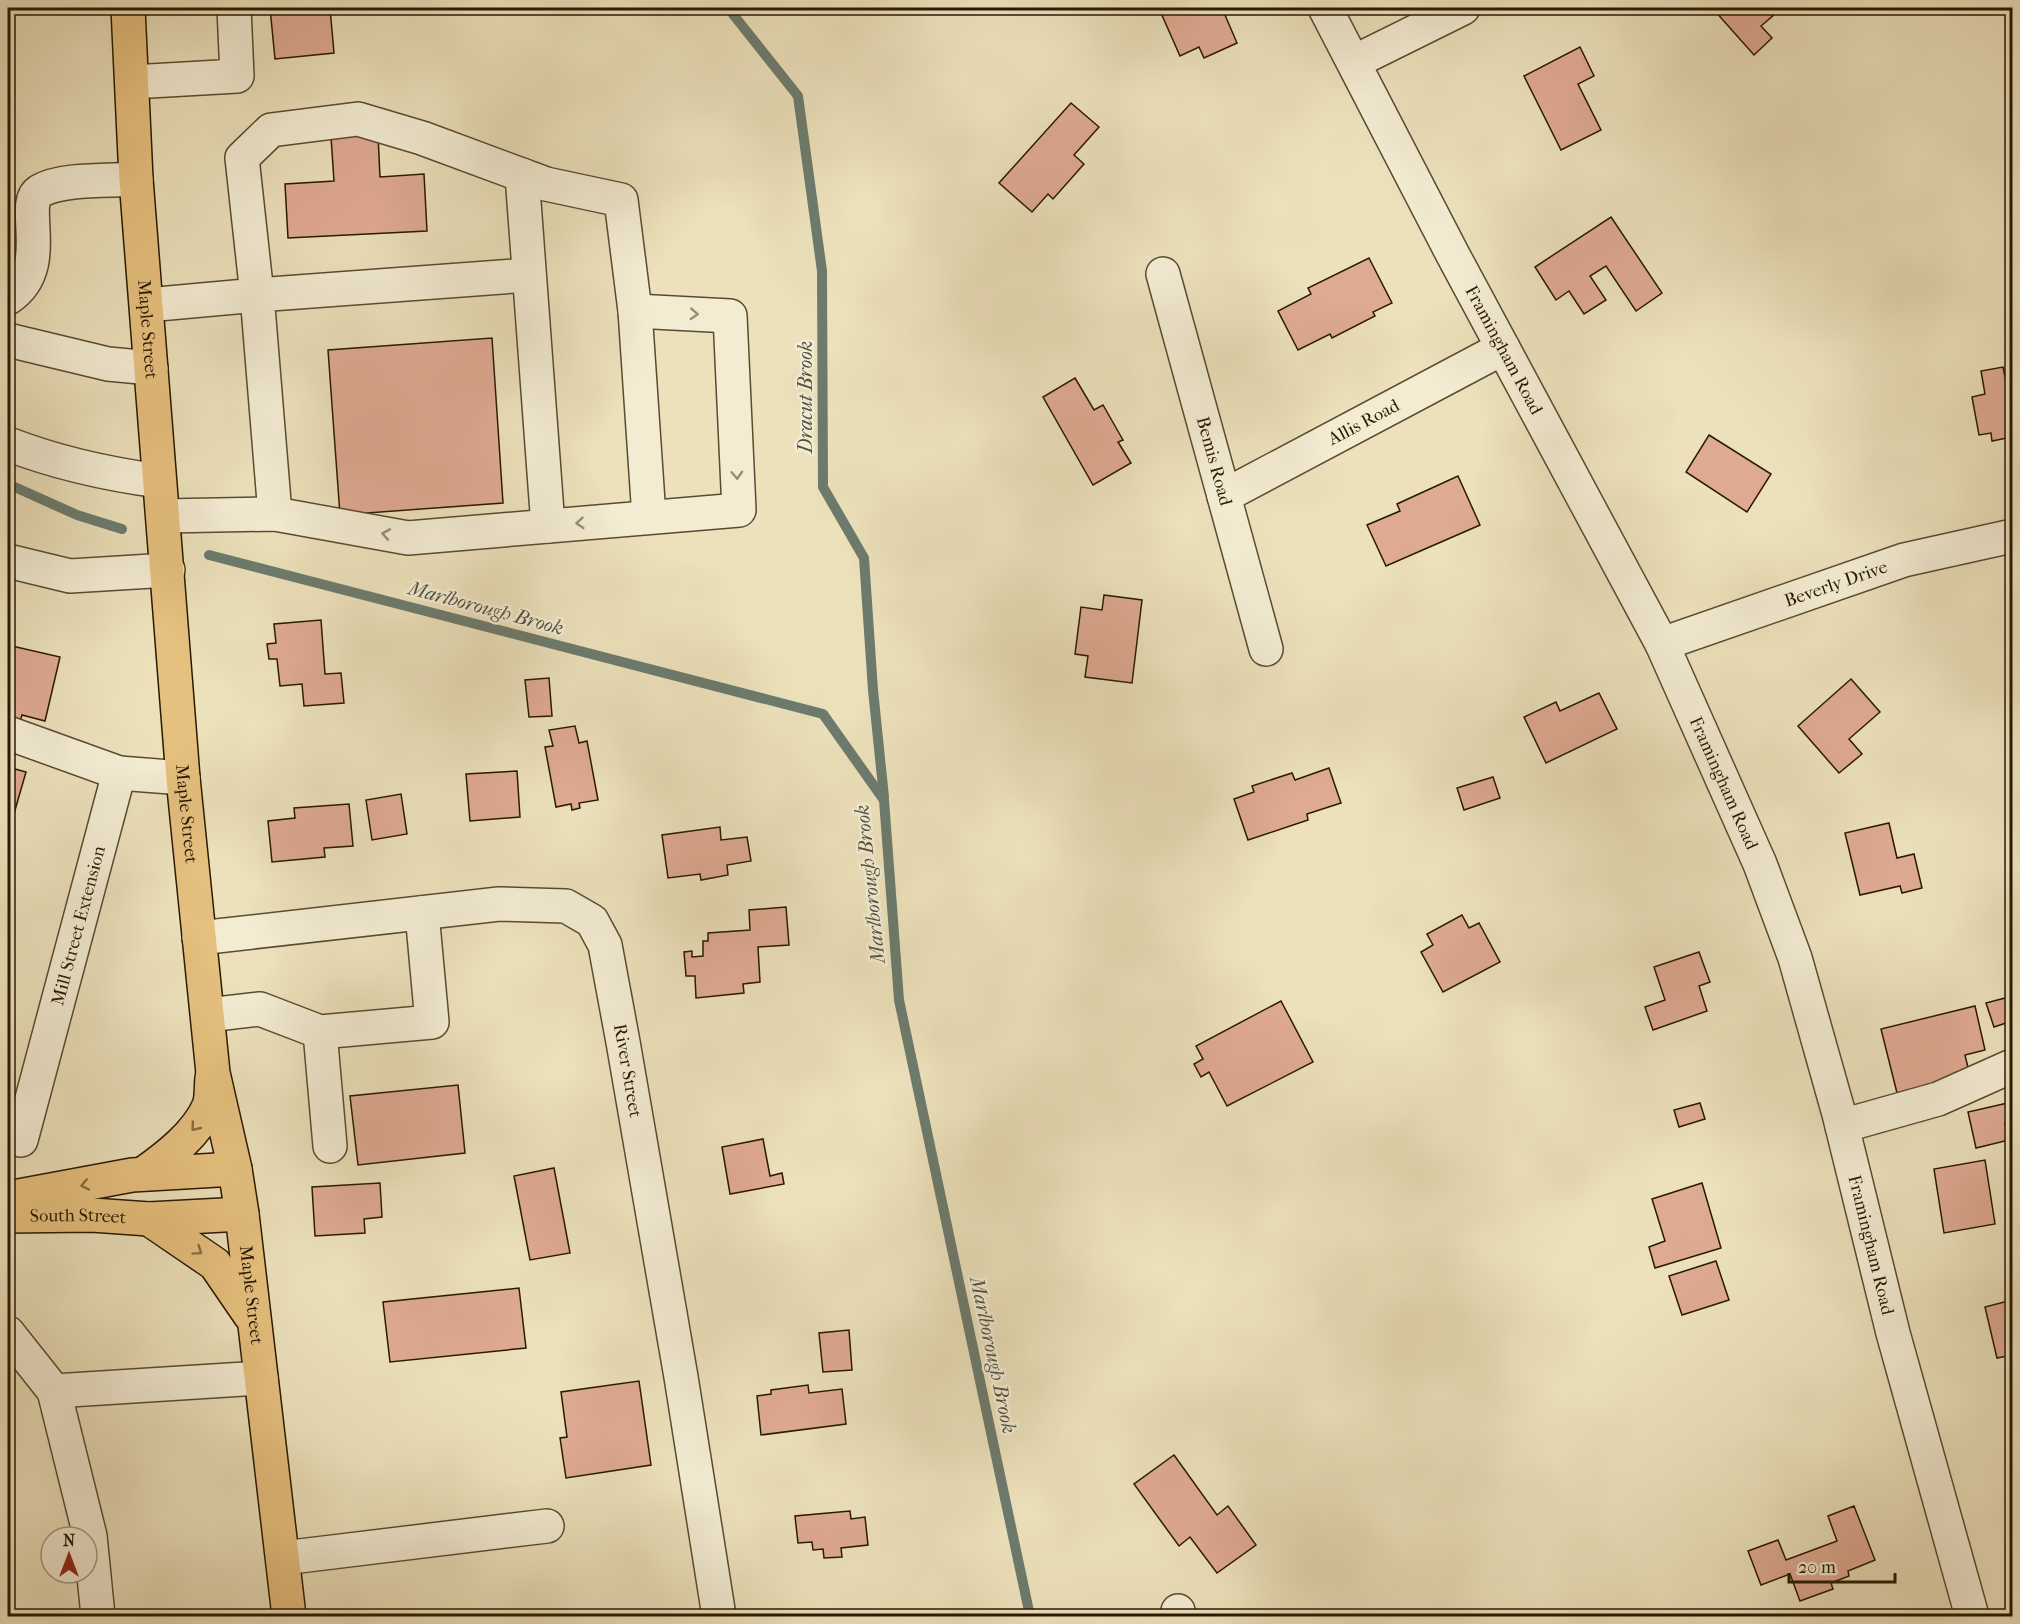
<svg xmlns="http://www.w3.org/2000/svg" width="2020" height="1624" font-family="'IM FELL French Canon',serif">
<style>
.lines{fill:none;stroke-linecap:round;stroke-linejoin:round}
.stream{stroke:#6c7b6e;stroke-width:10}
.building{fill:#dfaa92;stroke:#281903;stroke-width:1.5}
.minor-casing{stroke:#594b31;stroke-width:36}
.major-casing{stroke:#281903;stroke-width:36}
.minor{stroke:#f3ecd3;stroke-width:33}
.major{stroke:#e6c07e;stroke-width:33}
.oneway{stroke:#988d75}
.oneway2{stroke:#876c40}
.labels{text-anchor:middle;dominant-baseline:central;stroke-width:5;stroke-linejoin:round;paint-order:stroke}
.street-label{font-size:18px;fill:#281903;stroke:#f3ecd3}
.water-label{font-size:20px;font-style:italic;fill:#505242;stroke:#f3ecd3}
</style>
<rect width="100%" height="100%" fill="#ece1bb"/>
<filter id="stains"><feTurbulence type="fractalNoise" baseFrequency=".00333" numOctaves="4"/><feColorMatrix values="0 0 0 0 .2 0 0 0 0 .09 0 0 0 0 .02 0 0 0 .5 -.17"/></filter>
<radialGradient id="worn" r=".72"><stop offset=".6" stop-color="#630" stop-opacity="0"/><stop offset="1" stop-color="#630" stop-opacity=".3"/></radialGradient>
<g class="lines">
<g class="stream">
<path d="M 728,8 L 798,96 L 822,271 L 823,487 L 864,558 L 873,690 L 884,797"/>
<path d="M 8,484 L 77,515 L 122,529"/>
<path d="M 209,555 L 823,714 L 884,800 L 899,1000 L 1030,1616"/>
</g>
</g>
<g class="building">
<path d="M 270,8 L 330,8 L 334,53 L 275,59 Z"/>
<path d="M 1171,8 L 1222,8 L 1237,43 L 1204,58 L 1199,47 L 1180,56 L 1161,13 Z"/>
<path d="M 1719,8 L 1782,8 L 1761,26 L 1772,38 L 1754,55 L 1715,11 Z"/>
<path d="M 1580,47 L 1594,76 L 1578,84 L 1601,130 L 1561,150 L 1524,76 Z"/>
<path d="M 1071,103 L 1099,127 L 1074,155 L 1084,164 L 1053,199 L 1048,194 L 1032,212 L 999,183 Z"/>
<path d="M 378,135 L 380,177 L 424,174 L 427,231 L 288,238 L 285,184 L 334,181 L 331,137 Z"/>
<path d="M 1611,217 L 1662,293 L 1636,311 L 1606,266 L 1590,276 L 1606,300 L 1584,314 L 1569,291 L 1556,300 L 1535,267 Z"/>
<path d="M 1369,258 L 1392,303 L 1373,312 L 1375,316 L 1332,338 L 1330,334 L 1298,350 L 1278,311 L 1311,294 L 1308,288 Z"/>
<path d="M 492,338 L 503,503 L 340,515 L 328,350 Z"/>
<path d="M 2003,367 L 2007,387 L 2012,386 L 2012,437 L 1992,441 L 1991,433 L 1979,435 L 1972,397 L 1985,394 L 1981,371 Z"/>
<path d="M 1075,378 L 1094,410 L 1103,405 L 1123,440 L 1118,442 L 1131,463 L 1093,485 L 1043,397 Z"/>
<path d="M 1709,435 L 1771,474 L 1747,512 L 1686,472 Z"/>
<path d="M 1458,476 L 1480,525 L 1386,566 L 1367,525 L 1400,511 L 1397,504 Z"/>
<path d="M 1104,595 L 1142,600 L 1132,683 L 1085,677 L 1088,656 L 1075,654 L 1081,607 L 1102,610 Z"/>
<path d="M 321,620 L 325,674 L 341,673 L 344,703 L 304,706 L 302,684 L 280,686 L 277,659 L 269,659 L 267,644 L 276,643 L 274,624 Z"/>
<path d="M 12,646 L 60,657 L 45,721 L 22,715 L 20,722 L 8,719 L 8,666 Z"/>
<path d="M 549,678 L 552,716 L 529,717 L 525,680 Z"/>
<path d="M 1851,679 L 1880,712 L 1849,739 L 1862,754 L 1839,773 L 1798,726 Z"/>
<path d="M 1599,693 L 1617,729 L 1546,763 L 1524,717 L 1556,702 L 1560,711 Z"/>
<path d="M 575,726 L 579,743 L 587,741 L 598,800 L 579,803 L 580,808 L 572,810 L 571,804 L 556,807 L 545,747 L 553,746 L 549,730 Z"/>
<path d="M 8,767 L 26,772 L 11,824 L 8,823 Z"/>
<path d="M 1329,768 L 1341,803 L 1307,814 L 1308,820 L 1248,840 L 1234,799 L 1254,792 L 1252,786 L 1292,773 L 1295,780 Z"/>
<path d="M 517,771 L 520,817 L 470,821 L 466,774 Z"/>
<path d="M 1493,777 L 1500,798 L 1464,810 L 1457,788 Z"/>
<path d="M 401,794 L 407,834 L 372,840 L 366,800 Z"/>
<path d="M 349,804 L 353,846 L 324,848 L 325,857 L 272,862 L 268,821 L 295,818 L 294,808 Z"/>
<path d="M 1889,823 L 1897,858 L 1914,854 L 1922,888 L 1902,893 L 1900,886 L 1860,895 L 1845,833 Z"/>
<path d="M 720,827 L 721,840 L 747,837 L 751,861 L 727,865 L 728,875 L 701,880 L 700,874 L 668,878 L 662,835 Z"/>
<path d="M 786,907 L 789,945 L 758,947 L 760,982 L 743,984 L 744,993 L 696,998 L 695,976 L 686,976 L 684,952 L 692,951 L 692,957 L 703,956 L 703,941 L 708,941 L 708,933 L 750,930 L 749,910 Z"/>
<path d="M 1462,915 L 1469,928 L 1479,923 L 1500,962 L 1443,992 L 1421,952 L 1433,945 L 1427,934 Z"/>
<path d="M 1699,952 L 1710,982 L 1699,986 L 1707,1011 L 1653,1030 L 1645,1007 L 1665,1000 L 1654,967 Z"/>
<path d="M 2005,998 L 2012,1021 L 1994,1027 L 1986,1003 Z"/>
<path d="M 1281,1001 L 1313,1062 L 1227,1106 L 1209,1072 L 1201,1077 L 1194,1064 L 1203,1059 L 1196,1046 Z"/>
<path d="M 1975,1006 L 1985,1050 L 1965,1055 L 1970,1076 L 1897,1093 L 1881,1029 Z"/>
<path d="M 458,1085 L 465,1153 L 358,1165 L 350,1096 Z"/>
<path d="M 2012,1102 L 2012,1122 L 2005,1124 L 2009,1140 L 1976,1148 L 1968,1112 Z"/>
<path d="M 1700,1103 L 1705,1119 L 1679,1127 L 1674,1110 Z"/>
<path d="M 763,1139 L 770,1176 L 782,1173 L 784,1184 L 730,1194 L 722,1147 Z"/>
<path d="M 1985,1160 L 1995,1224 L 1944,1233 L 1934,1169 Z"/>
<path d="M 554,1168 L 570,1253 L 530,1260 L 514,1176 Z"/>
<path d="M 380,1183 L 382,1217 L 364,1219 L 365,1233 L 315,1236 L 312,1187 Z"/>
<path d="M 1702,1183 L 1721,1248 L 1655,1268 L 1649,1247 L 1665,1241 L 1652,1199 Z"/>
<path d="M 1716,1261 L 1729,1300 L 1682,1315 L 1669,1276 Z"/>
<path d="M 519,1288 L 526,1348 L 390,1362 L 383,1302 Z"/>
<path d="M 2012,1300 L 2012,1355 L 1997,1358 L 1985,1307 Z"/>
<path d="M 849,1330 L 852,1370 L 823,1372 L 819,1333 Z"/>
<path d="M 639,1381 L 651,1465 L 566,1478 L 560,1438 L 567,1437 L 561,1392 Z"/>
<path d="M 808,1385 L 809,1393 L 842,1389 L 846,1424 L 761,1435 L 757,1396 L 771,1394 L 771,1390 Z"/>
<path d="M 1174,1455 L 1217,1515 L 1228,1506 L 1256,1545 L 1217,1573 L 1190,1537 L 1179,1546 L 1134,1484 Z"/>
<path d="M 1854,1506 L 1875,1560 L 1848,1571 L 1849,1576 L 1831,1583 L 1833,1589 L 1800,1601 L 1790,1574 L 1761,1585 L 1748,1551 L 1778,1540 L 1786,1560 L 1837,1541 L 1828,1516 Z"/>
<path d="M 850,1511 L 851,1519 L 865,1517 L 868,1545 L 841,1548 L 842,1557 L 824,1558 L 823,1549 L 813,1550 L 812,1542 L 798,1543 L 795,1516 Z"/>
</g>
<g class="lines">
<defs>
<g id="minor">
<path id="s1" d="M 1325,8 L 1453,255 L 1662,644 L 1760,864 L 1795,958 L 1839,1114 L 1893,1333 L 1972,1616"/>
<path d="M 1354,62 L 1463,8"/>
<path d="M 132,82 L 237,76 L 234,8"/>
<path d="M 522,175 L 548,526"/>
<path id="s2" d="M 1163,274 L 1266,649"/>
<path d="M 8,298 C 55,267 18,204 40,191 C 62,178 110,181 136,179"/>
<path d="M 147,305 L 257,295 L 242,158 L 271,130 L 358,119 L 422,138 L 546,184 L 621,200 L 635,311 L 649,517"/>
<path d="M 8,340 L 108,364 L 151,368"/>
<path d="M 8,444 C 57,463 107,474 159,481"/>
<path id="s3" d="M 1224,496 L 1503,348"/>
<path d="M 275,514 L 257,295 L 529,275"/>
<path d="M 163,516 L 275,514 L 408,538 L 739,510 L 730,316 L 635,311"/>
<path d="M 8,561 L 70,576 L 168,570"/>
<path id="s4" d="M 1662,644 L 1904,560 L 2012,536"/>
<path d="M 8,733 L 119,773"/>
<path id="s5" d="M 199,938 L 499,904 L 566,906 L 592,921 L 605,945 L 623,1042 L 681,1377 L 719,1616"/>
<path d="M 208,1015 L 260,1009 L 320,1032 L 432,1022 L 422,913"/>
<path d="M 320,1032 L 330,1146"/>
<path d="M 1842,1126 L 1938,1099 L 2012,1066"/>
<path id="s6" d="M 21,1140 L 119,773 L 183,778"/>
<path d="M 8,1333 L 54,1391 L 90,1536 L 98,1616"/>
<path d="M 54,1391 L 261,1378"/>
<path d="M 283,1558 L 547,1526"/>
<path d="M 1177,1616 L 1178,1611"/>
</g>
<g id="major">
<path id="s7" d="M 128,8 L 136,179 L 183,778 L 213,1073 L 235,1169 L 242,1214 L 289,1616"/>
<path d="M 143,1174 C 167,1157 197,1134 209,1106 C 212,1098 211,1086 212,1078"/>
<path d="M 8,1198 L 132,1175 L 235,1169"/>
<path id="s8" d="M 8,1216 L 92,1215 L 149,1219 L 242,1214"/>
<path d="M 149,1219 L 215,1264 L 250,1315"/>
</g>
</defs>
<use href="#minor" class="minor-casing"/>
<use href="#major" class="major-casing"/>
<use href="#minor" class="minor"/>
<use href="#major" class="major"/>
</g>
<defs><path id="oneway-chevron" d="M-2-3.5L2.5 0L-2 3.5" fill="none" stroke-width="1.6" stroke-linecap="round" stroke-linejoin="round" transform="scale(1.5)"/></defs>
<g class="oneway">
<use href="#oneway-chevron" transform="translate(694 314) rotate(3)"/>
<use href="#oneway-chevron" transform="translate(737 475) rotate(87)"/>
<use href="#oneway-chevron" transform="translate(580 523) rotate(175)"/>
<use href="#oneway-chevron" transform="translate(386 534) rotate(-170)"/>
</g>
<g class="oneway2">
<use href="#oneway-chevron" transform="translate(195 1127) rotate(129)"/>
<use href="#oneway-chevron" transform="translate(85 1185) rotate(168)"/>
<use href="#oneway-chevron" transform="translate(198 1251) rotate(35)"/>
</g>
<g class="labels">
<g class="street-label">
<text stroke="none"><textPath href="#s7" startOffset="322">Maple Street</textPath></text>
<text stroke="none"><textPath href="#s1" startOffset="386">Framingham Road</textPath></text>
<text stroke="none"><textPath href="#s3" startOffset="158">Allis Road</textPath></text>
<text stroke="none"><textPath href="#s2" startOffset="194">Bemis Road</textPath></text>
<text stroke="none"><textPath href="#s4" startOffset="184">Beverly Drive</textPath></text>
<text stroke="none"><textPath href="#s1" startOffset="872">Framingham Road</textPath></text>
<text stroke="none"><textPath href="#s7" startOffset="808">Maple Street</textPath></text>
<text stroke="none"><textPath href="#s6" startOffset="222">Mill Street Extension</textPath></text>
<text stroke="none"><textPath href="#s5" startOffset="554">River Street</textPath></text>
<text stroke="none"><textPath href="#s8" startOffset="70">South Street</textPath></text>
<text stroke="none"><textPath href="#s1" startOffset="1358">Framingham Road</textPath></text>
<text stroke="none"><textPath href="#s7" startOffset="1294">Maple Street</textPath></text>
</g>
<g class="water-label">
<text transform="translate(805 397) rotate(-90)">Dracut Brook</text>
<text transform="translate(486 608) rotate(15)">Marlborough Brook</text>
<text transform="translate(870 884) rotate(-96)">Marlborough Brook</text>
<text transform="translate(993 1355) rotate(78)">Marlborough Brook</text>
</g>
</g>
<rect width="2020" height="1624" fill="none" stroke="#ece1bb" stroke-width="30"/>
<rect x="9" y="9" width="2002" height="1606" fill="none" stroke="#281903" stroke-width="3"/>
<rect x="15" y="15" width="1990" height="1594" fill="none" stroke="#281903" stroke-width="1.5"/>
<g transform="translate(69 1555)"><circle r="28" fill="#f3ecd3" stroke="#a29880" stroke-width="1.5"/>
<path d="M0-4.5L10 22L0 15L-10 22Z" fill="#8f2418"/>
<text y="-9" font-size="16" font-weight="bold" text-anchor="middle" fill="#281903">N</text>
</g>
<path d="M1789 1573v9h106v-9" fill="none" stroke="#281903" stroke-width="3"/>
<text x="1798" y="1573" font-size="18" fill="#281903" stroke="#f3ecd3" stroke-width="4.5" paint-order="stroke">20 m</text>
<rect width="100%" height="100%" filter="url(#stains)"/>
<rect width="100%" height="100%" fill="url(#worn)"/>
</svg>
